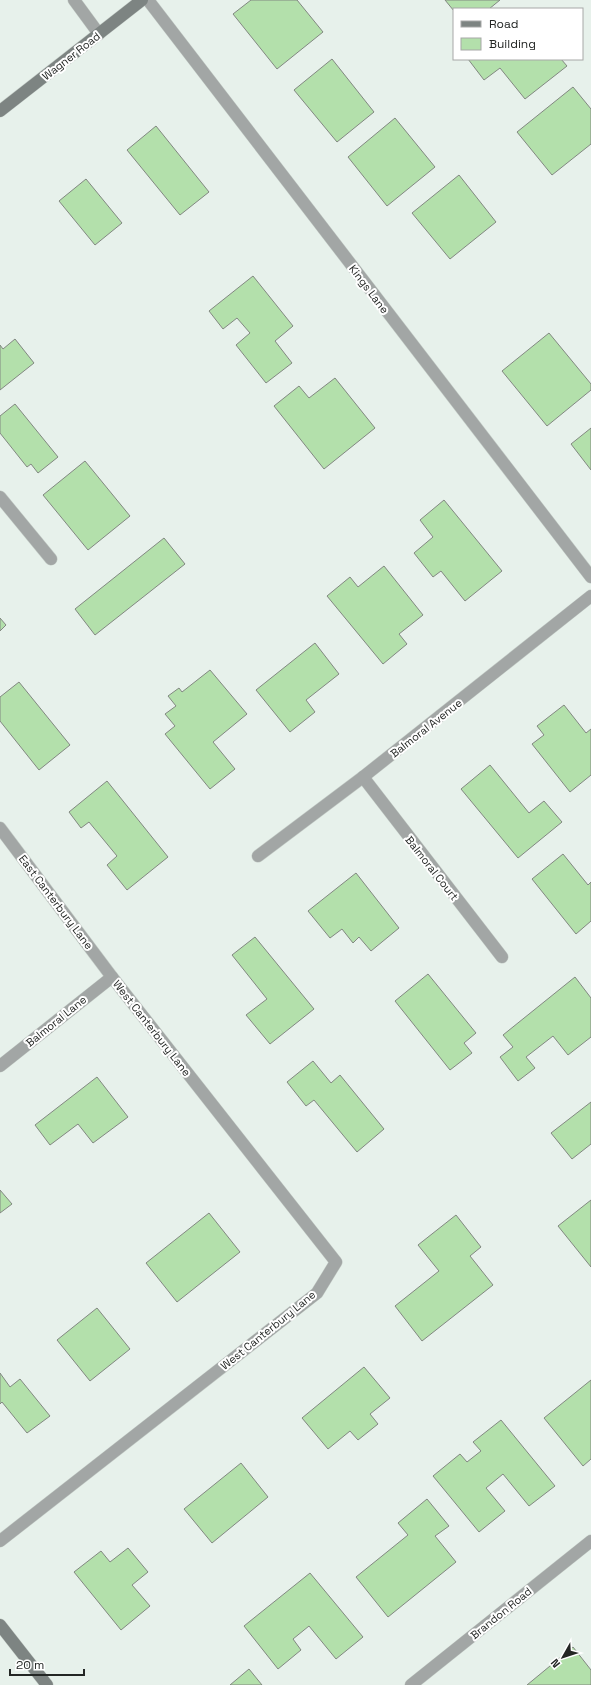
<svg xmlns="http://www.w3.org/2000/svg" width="591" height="1685" font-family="'Space Grotesk',sans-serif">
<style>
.building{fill:#b3e0ab;stroke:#828881}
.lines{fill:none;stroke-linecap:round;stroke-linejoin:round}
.street-casing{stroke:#c4ccc7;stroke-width:13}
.secondary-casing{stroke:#c4ccc7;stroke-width:13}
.street{stroke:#a2a6a5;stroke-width:12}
.secondary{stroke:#7d8482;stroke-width:12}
.labels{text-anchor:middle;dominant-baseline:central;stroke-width:4;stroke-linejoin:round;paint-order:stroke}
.street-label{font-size:11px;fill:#232624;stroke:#fff}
</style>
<rect width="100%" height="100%" fill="#e7f1eb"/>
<g class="building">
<path d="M 251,0 L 297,0 L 323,32 L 277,69 L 233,14 Z"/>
<path d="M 445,0 L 500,0 L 489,9 L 454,9 L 454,11 Z"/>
<path d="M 332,59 L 374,112 L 337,142 L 294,90 Z"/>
<path d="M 468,59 L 561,59 L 567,66 L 525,99 L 500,68 L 484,80 Z"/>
<path d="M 573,87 L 591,109 L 591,144 L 552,175 L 517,132 Z"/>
<path d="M 395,118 L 435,167 L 387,206 L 348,157 Z"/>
<path d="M 156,126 L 209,192 L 180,215 L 127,150 Z"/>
<path d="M 459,175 L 496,222 L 450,259 L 412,213 Z"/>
<path d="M 86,179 L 122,223 L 95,245 L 59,201 Z"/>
<path d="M 253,276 L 293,326 L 275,341 L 292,363 L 266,383 L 236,345 L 250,333 L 237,318 L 223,329 L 209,311 Z"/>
<path d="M 549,333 L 591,384 L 591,390 L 547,426 L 502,371 Z"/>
<path d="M 15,339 L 34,363 L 0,390 L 0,345 L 3,349 Z"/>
<path d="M 335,378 L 375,428 L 324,469 L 274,406 L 299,386 L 309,398 Z"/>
<path d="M 15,404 L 58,457 L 38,473 L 31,464 L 27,467 L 0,433 L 0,416 Z"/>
<path d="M 591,428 L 591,470 L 571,444 Z"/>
<path d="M 85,461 L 130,516 L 88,550 L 43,495 Z"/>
<path d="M 444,500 L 502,571 L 465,601 L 441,571 L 433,577 L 414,553 L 433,537 L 420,520 Z"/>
<path d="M 164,538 L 185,564 L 95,635 L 75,609 Z"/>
<path d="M 384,566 L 423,615 L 399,634 L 407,644 L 383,664 L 327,596 L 350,577 L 358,587 Z"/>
<path d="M 0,618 L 6,625 L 0,631 Z"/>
<path d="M 315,643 L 339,674 L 306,700 L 315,712 L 290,732 L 256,690 Z"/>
<path d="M 210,670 L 247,714 L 213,742 L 235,769 L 210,789 L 165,734 L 175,726 L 165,714 L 176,706 L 168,696 L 179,688 L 182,692 Z"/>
<path d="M 19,682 L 70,745 L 39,770 L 0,721 L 0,697 Z"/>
<path d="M 564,705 L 586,733 L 591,729 L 591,775 L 570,792 L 532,744 L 544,735 L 537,726 Z"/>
<path d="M 490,765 L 529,813 L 544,801 L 562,822 L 518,858 L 461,789 Z"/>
<path d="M 107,781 L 168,857 L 127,890 L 107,865 L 117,856 L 89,822 L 81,828 L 69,812 Z"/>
<path d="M 563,854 L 588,885 L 591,882 L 591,921 L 576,934 L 532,879 Z"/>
<path d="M 356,873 L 399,928 L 371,951 L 359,937 L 353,943 L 342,929 L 330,938 L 308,911 Z"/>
<path d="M 255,937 L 314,1009 L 270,1044 L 246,1015 L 267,999 L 232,955 Z"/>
<path d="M 428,974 L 476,1033 L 464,1043 L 472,1053 L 450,1070 L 395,1001 Z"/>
<path d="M 575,977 L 591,998 L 591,1037 L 568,1055 L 553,1036 L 526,1057 L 535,1068 L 518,1081 L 500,1057 L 513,1047 L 503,1035 Z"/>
<path d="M 313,1061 L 331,1083 L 340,1075 L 384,1129 L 357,1152 L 314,1100 L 306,1106 L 287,1082 Z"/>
<path d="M 97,1077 L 128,1117 L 93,1143 L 78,1124 L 50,1145 L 35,1125 Z"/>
<path d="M 591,1102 L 591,1144 L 572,1159 L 551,1133 Z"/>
<path d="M 0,1190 L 12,1204 L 0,1213 Z"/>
<path d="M 591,1200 L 591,1267 L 558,1226 Z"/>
<path d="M 209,1213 L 240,1252 L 177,1302 L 146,1263 Z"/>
<path d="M 456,1215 L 481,1247 L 470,1256 L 493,1285 L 422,1341 L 395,1306 L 439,1271 L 418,1245 Z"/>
<path d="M 97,1308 L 130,1349 L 90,1381 L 57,1340 Z"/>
<path d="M 364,1367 L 390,1398 L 370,1414 L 378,1424 L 358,1440 L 350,1431 L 328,1449 L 302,1418 Z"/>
<path d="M 0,1373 L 10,1387 L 20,1379 L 50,1416 L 27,1433 L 2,1402 L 0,1404 Z"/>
<path d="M 591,1380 L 591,1459 L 583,1466 L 544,1418 Z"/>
<path d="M 501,1420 L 555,1486 L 529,1506 L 503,1474 L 486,1488 L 505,1511 L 479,1532 L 433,1476 L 460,1454 L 467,1462 L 481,1451 L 473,1442 Z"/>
<path d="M 241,1463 L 268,1497 L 212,1543 L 184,1509 Z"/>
<path d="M 427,1499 L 449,1526 L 435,1536 L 456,1562 L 388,1617 L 356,1577 L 408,1535 L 398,1523 Z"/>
<path d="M 128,1548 L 148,1572 L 132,1585 L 150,1606 L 121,1630 L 74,1572 L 101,1551 L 110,1562 Z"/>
<path d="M 310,1573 L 363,1637 L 336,1659 L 309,1626 L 293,1639 L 301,1650 L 278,1669 L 244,1626 Z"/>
<path d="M 573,1647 L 591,1670 L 591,1685 L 527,1685 Z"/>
<path d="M 249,1669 L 262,1685 L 230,1685 Z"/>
</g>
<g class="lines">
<defs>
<g id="street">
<path d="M 74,0 L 99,34"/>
<path d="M 148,0 L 591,577"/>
<path d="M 0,497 L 51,559"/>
<path d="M 363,777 L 502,957"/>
<path d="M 0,828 L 112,977 L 336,1262 L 317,1293 L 0,1541"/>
<path d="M 258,856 L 363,777 L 591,596"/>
<path d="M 0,1066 L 112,977"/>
<path d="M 411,1685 L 591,1541"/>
</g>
<g id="secondary">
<path d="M 0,111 L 142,0"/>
<path d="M 0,1625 L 47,1685"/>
</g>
</defs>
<use href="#street" class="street-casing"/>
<use href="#secondary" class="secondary-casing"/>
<use href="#street" class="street"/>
<use href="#secondary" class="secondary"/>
</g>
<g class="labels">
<g class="street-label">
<text transform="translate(71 56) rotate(-38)">Wagner Road</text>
<text transform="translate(369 289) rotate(53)">Kings Lane</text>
<text transform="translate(426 728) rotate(-38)">Balmoral Avenue</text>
<text transform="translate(432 868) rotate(52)">Balmoral Court</text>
<text transform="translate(56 902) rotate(53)">East Canterbury Lane</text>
<text transform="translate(56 1021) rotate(-39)">Balmoral Lane</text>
<text transform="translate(152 1028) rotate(52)">West Canterbury Lane</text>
<text transform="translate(268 1330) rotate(-39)">West Canterbury Lane</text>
<text transform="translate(501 1613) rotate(-39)">Brandon Road</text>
</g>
</g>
<rect x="453" y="8" width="130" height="52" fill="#ffffff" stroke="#a7a8a7"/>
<rect x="461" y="21" width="20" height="6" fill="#7d8482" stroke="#a7a8a7"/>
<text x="489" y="28" font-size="12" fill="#232624">Road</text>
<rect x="461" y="38" width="20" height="12" fill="#b3e0ab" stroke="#a7a8a7"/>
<text x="489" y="48" font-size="12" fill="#232624">Building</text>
<g transform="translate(563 1657) rotate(231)" stroke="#ffffff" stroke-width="3" paint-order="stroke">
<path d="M0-3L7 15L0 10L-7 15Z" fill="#232624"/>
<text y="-6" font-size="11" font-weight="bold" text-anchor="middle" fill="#232624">N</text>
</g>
<path d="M10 1669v6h74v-6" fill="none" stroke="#232624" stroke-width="2"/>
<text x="16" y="1669" font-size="12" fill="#232624" stroke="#ffffff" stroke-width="3" paint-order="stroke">20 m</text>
</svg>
